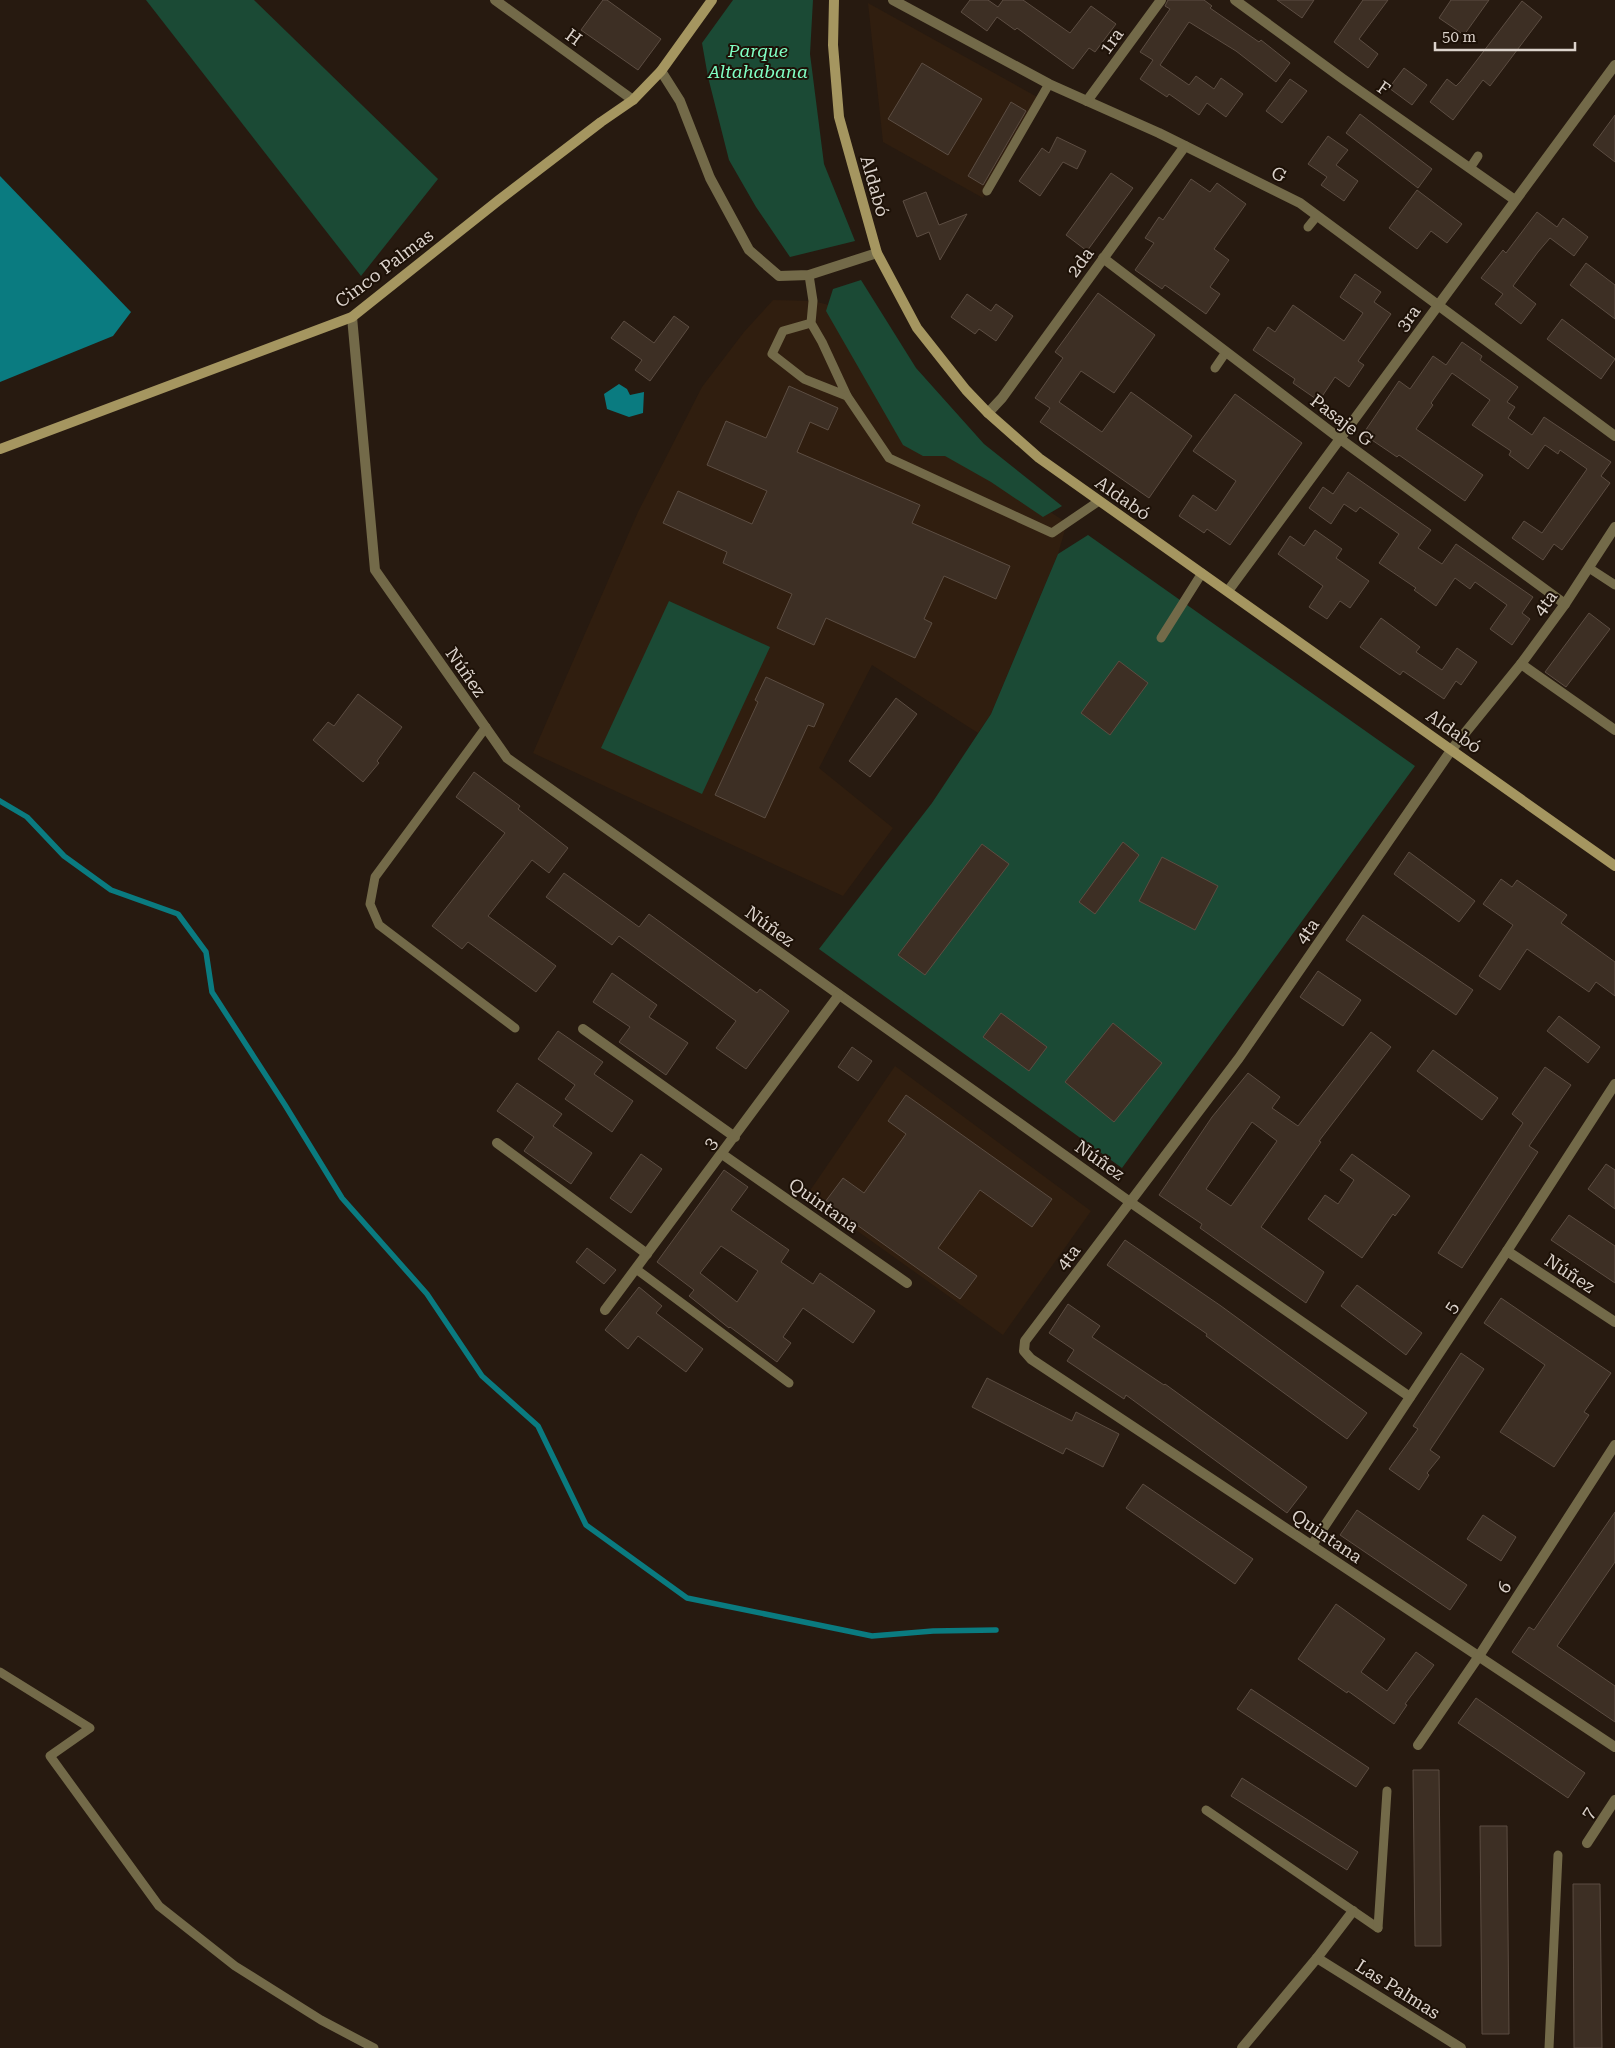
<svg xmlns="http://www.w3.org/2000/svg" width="1615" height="2048" font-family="'Roboto Serif',serif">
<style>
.built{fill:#301e0f}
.green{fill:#1b4a35}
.water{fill:#0a7b80}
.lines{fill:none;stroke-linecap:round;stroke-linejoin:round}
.stream{stroke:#0a7b80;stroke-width:5.5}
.building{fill:#3d2f24;stroke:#5c4d42;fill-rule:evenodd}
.lane{stroke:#736a49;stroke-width:9}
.street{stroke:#736a49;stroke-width:10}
.secondary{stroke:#a59660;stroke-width:10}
.labels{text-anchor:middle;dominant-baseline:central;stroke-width:4;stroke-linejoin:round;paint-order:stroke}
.street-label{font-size:18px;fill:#dcd3cc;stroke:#1d1107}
.park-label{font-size:18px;font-style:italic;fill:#80fec4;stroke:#1d1107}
</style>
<rect width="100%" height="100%" fill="#271a10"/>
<g class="built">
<path d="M 868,3 L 1039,98 L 983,198 L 883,142 Z"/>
<path d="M 773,300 L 813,301 L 841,308 L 903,414 L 1067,523 L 1058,554 L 991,714 L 978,733 L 872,665 L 819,768 L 893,828 L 843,896 L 533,753 L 638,512 L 702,387 L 744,332 Z"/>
<path d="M 895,1066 L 1091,1211 L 1003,1335 L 807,1195 Z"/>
</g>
<g class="green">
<path d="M 146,0 L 254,0 L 438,179 L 361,276 Z"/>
<path d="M 733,0 L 813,0 L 810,54 L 824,164 L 855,241 L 790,257 L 756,207 L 729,160 L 708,77 L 702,43 Z"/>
<path d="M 861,280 L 916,368 L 984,444 L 1062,506 L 1043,517 L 991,482 L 945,456 L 923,456 L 903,445 L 826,311 L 833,289 Z"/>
<path d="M 1088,535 L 1415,766 L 1122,1168 L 819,949 L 932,803 L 991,714 L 1058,554 Z"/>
<path d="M 669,601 L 770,647 L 702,794 L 601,748 Z"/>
</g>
<g class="water">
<path d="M 0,176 L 131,312 L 113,336 L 0,382 Z"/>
<path d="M 619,384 L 627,389 L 630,395 L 644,392 L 643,413 L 629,417 L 607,409 L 604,394 Z"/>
</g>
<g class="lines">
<path class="stream" d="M 0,801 L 27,817 L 64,856 L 111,890 L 178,914 L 206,952 L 212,992 L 285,1105 L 342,1198 L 427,1294 L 482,1376 L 538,1426 L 586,1525 L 687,1598 L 872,1636 L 933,1631 L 996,1630"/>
</g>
<g class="building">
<path d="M 603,0 L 607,0 L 661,39 L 638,70 L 581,30 Z"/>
<path d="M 970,0 L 988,0 L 998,7 L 1003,0 L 1023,0 L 1070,33 L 1091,6 L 1116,24 L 1095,52 L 1089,48 L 1073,69 L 1017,28 L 1015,30 L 997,17 L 987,31 L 961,12 Z"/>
<path d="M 1168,0 L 1204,0 L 1212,6 L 1210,8 L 1259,42 L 1261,40 L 1290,63 L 1276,82 L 1236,51 L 1189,22 L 1160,65 L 1189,85 L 1196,76 L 1214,89 L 1221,78 L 1243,94 L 1226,117 L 1207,103 L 1199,115 L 1169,94 L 1167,97 L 1140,79 L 1153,60 L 1140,52 L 1170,9 L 1165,6 Z"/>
<path d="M 1277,0 L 1314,0 L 1302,18 Z"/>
<path d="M 1363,0 L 1388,0 L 1359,39 L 1378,54 L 1368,68 L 1334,42 Z"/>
<path d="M 1451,0 L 1489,0 L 1464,35 L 1439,18 Z"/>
<path d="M 1522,1 L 1542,17 L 1490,86 L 1483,80 L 1453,120 L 1430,102 L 1447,79 L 1456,86 L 1461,81 Z"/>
<path d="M 922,63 L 982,99 L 948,155 L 888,119 Z"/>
<path d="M 1404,68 L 1427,85 L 1412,105 L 1389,88 Z"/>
<path d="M 1290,79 L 1307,91 L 1282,123 L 1266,111 Z"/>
<path d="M 1011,102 L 1026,111 L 983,185 L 968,176 Z"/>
<path d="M 1360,114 L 1432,169 L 1418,188 L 1346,133 Z"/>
<path d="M 1615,115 L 1615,162 L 1593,145 Z"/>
<path d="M 1328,136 L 1348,150 L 1336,165 L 1358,181 L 1344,201 L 1321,185 L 1327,177 L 1308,164 Z"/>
<path d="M 1057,137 L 1086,151 L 1077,169 L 1063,162 L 1040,196 L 1019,181 L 1042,148 L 1049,153 Z"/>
<path d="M 1111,173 L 1133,188 L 1087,251 L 1066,235 Z"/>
<path d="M 1191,179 L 1210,192 L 1217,183 L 1246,204 L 1214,249 L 1229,260 L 1210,287 L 1220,294 L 1206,314 L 1165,285 L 1162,289 L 1135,270 L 1154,243 L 1145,238 L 1159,217 L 1163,220 Z"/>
<path d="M 1417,190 L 1462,224 L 1447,243 L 1431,231 L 1417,249 L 1389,228 Z"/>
<path d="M 926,192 L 939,225 L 967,214 L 940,260 L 929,232 L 917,237 L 903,201 Z"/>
<path d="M 1537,212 L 1557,227 L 1563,218 L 1588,237 L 1574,256 L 1550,238 L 1538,252 L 1513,286 L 1536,304 L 1521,324 L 1495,304 L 1503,294 L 1481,278 L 1503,250 L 1506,253 Z"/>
<path d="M 1586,263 L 1615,285 L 1615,319 L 1570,285 Z"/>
<path d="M 1355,274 L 1381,292 L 1374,302 L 1391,314 L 1358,361 L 1364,365 L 1349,387 L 1335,377 L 1319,401 L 1293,383 L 1295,379 L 1253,350 L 1268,327 L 1275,332 L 1293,305 L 1344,341 L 1363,313 L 1340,297 Z"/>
<path d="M 1098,293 L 1155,335 L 1114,393 L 1081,371 L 1059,402 L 1102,432 L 1131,392 L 1192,436 L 1149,498 L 1040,422 L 1050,408 L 1035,398 L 1063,358 L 1055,352 Z"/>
<path d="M 967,294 L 991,311 L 996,304 L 1013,316 L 996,341 L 979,329 L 975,334 L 951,317 Z"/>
<path d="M 674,316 L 689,327 L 650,381 L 635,370 L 642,360 L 611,338 L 624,321 L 654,343 Z"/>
<path d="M 1562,319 L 1615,359 L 1601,379 L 1547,339 Z"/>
<path d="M 1462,342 L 1482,356 L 1480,360 L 1518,387 L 1507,402 L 1515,407 L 1508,418 L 1532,435 L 1544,417 L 1611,462 L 1601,476 L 1610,483 L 1562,550 L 1554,544 L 1543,560 L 1512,538 L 1524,521 L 1542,533 L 1587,469 L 1560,450 L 1558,454 L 1545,445 L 1528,469 L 1509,455 L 1511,451 L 1472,425 L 1490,400 L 1452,373 L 1431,403 L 1433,405 L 1416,429 L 1483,475 L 1465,501 L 1399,455 L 1397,457 L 1363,434 L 1399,381 L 1410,389 L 1433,356 L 1446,365 Z"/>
<path d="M 789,386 L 838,408 L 828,430 L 810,422 L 797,452 L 920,505 L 912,523 L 1010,566 L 996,599 L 944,576 L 924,619 L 932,623 L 915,658 L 826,618 L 814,645 L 777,628 L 792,594 L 723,563 L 727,552 L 663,523 L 678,491 L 752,524 L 767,491 L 707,465 L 726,421 L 766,438 Z"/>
<path d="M 1235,394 L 1302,443 L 1230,545 L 1207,529 L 1204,533 L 1179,516 L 1193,495 L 1216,511 L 1236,481 L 1193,451 Z"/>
<path d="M 1348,472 L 1431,530 L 1418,548 L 1442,564 L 1456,544 L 1533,597 L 1522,613 L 1530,619 L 1512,645 L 1490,629 L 1507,605 L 1475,582 L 1470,589 L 1455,578 L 1436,606 L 1414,590 L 1416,588 L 1379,563 L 1399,534 L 1360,507 L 1356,512 L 1344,504 L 1331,524 L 1309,508 L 1323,487 L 1333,494 Z"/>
<path d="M 1315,530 L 1342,549 L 1336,558 L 1369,581 L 1350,608 L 1340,601 L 1327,619 L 1309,607 L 1323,586 L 1278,554 L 1290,536 L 1304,546 Z"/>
<path d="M 1589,613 L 1610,629 L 1566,687 L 1545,672 Z"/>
<path d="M 1381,618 L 1420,647 L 1416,652 L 1442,670 L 1457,648 L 1477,662 L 1461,685 L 1456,681 L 1444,699 L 1403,671 L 1400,675 L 1360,647 Z"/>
<path d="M 1119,661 L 1148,683 L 1110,735 L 1081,713 Z"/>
<path d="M 766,677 L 824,704 L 814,727 L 808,725 L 765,818 L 715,795 L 758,702 L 755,700 Z"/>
<path d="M 358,694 L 402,727 L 377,761 L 379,763 L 363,782 L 313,740 L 328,722 L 334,726 Z"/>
<path d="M 896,698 L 917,714 L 870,777 L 849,761 Z"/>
<path d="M 474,772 L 520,806 L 518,809 L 568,848 L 549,873 L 532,860 L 488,916 L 556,966 L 536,992 L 468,942 L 462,949 L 432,926 L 505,833 L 456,797 Z"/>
<path d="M 1123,842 L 1139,855 L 1095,914 L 1079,902 Z"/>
<path d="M 982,844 L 1009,864 L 925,975 L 898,955 Z"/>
<path d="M 1409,852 L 1475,901 L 1459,922 L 1394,874 Z"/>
<path d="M 1162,857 L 1218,886 L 1195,930 L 1139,901 Z"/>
<path d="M 564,873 L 639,927 L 649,914 L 757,993 L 760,989 L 789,1011 L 746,1069 L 716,1048 L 736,1021 L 619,936 L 612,945 L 546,897 Z"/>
<path d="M 1501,879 L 1512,887 L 1517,880 L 1567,915 L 1561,923 L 1615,962 L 1615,996 L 1596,982 L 1589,992 L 1527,949 L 1500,990 L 1479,976 L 1513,925 L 1483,904 Z"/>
<path d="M 1363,915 L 1473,990 L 1456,1015 L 1346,940 Z"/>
<path d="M 1318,971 L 1361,1000 L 1343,1026 L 1300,997 Z"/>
<path d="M 612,973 L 657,1005 L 649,1017 L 688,1043 L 666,1075 L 619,1042 L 630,1027 L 593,1002 Z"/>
<path d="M 1001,1013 L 1047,1047 L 1029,1071 L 983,1037 Z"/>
<path d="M 1559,1016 L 1600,1047 L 1588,1063 L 1547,1031 Z"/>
<path d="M 1113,1023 L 1162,1063 L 1114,1122 L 1065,1082 Z"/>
<path d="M 558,1031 L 603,1062 L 594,1074 L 633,1101 L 612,1132 L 565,1099 L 575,1085 L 538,1059 Z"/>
<path d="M 1371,1032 L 1391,1047 L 1319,1141 L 1321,1142 L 1261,1227 L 1324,1272 L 1306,1303 L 1200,1228 L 1202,1224 L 1159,1195 L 1212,1117 L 1248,1073 L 1280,1097 L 1272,1108 L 1298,1126 ZM 1252,1122 L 1277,1141 L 1231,1206 L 1206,1189 Z"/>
<path d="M 852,1047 L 872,1061 L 858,1081 L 838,1067 Z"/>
<path d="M 1433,1050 L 1498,1098 L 1482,1120 L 1417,1071 Z"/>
<path d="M 1545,1067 L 1571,1085 L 1529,1146 L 1538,1152 L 1462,1268 L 1438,1253 L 1523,1123 L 1512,1114 Z"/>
<path d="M 517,1083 L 562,1114 L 553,1126 L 592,1153 L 571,1184 L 524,1151 L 534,1137 L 497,1111 Z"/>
<path d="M 906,1095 L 1052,1199 L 1032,1227 L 980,1190 L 938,1248 L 977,1276 L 960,1299 L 825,1202 L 843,1178 L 864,1193 L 906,1134 L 888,1121 Z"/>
<path d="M 641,1154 L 662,1169 L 631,1213 L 610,1198 Z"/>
<path d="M 1352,1154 L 1410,1196 L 1395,1216 L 1393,1214 L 1362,1258 L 1308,1219 L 1325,1195 L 1338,1204 L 1354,1180 L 1340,1170 Z"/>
<path d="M 1606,1164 L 1615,1170 L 1615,1209 L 1588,1189 Z"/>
<path d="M 724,1170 L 748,1187 L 731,1210 L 789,1250 L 781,1262 L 813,1284 L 820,1273 L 875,1311 L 853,1343 L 803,1308 L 783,1337 L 791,1343 L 777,1362 L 730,1327 L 729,1328 L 689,1296 L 694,1290 L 657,1262 ZM 721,1246 L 758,1271 L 737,1302 L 700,1273 Z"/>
<path d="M 1569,1215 L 1615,1246 L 1615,1283 L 1551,1240 Z"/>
<path d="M 1125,1240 L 1221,1306 L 1367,1413 L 1347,1439 L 1206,1336 L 1207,1334 L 1107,1265 Z"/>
<path d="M 587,1248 L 616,1270 L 604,1284 L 576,1262 Z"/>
<path d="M 1357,1285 L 1422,1333 L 1406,1355 L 1341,1306 Z"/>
<path d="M 639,1287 L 662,1306 L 656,1313 L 703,1349 L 686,1372 L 638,1336 L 628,1349 L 605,1330 Z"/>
<path d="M 1501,1298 L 1611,1373 L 1584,1412 L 1589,1415 L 1554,1467 L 1500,1432 L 1545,1365 L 1484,1323 Z"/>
<path d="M 1068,1304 L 1100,1326 L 1092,1337 L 1164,1385 L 1165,1384 L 1307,1487 L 1287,1513 L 1126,1395 L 1124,1399 L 1067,1361 L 1074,1350 L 1049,1333 Z"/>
<path d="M 1461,1353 L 1484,1369 L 1430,1450 L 1440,1457 L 1427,1473 L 1429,1475 L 1419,1490 L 1389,1469 L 1418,1429 L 1413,1426 Z"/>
<path d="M 987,1378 L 1072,1421 L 1076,1412 L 1119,1434 L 1103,1467 L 1066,1448 L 1063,1454 L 972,1407 Z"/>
<path d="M 1143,1484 L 1253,1559 L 1235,1584 L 1126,1508 Z"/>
<path d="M 1357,1510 L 1467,1585 L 1450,1610 L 1340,1535 Z"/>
<path d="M 1615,1512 L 1615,1562 L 1557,1646 L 1615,1686 L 1615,1722 L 1512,1652 L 1529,1627 L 1534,1630 Z"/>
<path d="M 1483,1515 L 1516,1537 L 1501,1561 L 1467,1539 Z"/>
<path d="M 1336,1604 L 1385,1639 L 1361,1672 L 1387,1691 L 1416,1652 L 1434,1665 L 1405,1704 L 1407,1705 L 1394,1724 L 1348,1691 L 1347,1693 L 1298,1659 Z"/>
<path d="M 1251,1689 L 1369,1768 L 1356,1787 L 1237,1709 Z"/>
<path d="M 1476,1698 L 1585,1773 L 1568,1798 L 1458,1723 Z"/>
<path d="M 1413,1770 L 1439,1770 L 1441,1946 L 1415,1946 Z"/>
<path d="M 1242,1778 L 1358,1852 L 1347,1870 L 1231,1796 Z"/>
<path d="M 1480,1826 L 1507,1826 L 1509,2034 L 1482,2034 Z"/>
<path d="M 1573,1884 L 1600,1884 L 1602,2048 L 1574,2048 Z"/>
</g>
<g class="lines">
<g class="lane">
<path d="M 1470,168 L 1478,156"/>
<path d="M 987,191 L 1049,84"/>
<path d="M 1308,227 L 1317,216"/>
<path d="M 809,275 L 813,301 L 811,323 L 783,331 L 772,354 L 804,379 L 847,396 L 822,342 L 811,323"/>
<path d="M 1215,368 L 1226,352"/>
<path d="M 847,396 L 889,458 L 1052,533 L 1099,501"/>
<path d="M 1589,568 L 1615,585"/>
<path d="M 1161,638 L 1202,573"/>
<path d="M 486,727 L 375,877 L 370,904 L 379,925 L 515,1028"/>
<path d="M 636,1269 L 789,1383"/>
<path d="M 0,1672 L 90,1728 L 50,1756 L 159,1906 L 235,1966 L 321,2020 L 374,2048"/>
<path d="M 1206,1810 L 1378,1928"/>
<path d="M 1378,1928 L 1387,1791"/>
<path d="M 1549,2048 L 1558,1855"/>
</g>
<g class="street">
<path d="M 495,0 L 633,100"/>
<path d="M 893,0 L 1049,84 L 1159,133 L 1300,203 L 1615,436"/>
<path d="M 1235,0 L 1343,79 L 1515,200"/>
<path d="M 661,71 L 680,101 L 710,178 L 749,250 L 779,276 L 809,275 L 877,253"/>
<path d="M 1087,101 L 1161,0"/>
<path d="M 1103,258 L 1339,438 L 1565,604"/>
<path d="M 352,317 L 375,570 L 507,758 L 1130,1202 L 1410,1397"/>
<path d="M 988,413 L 1002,398 L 1185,146"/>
<path d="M 1615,527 L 1565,604 L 1521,664 L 1452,749 L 1239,1058 L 1025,1341 L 1024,1351 L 1031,1359 L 1615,1747"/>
<path d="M 1228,591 L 1615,65"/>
<path d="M 1521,664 L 1615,730"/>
<path d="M 583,1029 L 735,1137"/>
<path d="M 497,1143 L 647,1254"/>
<path d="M 722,1154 L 907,1283"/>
<path d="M 1507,1251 L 1615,1322"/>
<path d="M 605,1310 L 839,995"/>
<path d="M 1312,1545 L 1507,1251 L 1615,1084"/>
<path d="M 1418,1745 L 1479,1656 L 1615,1445"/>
<path d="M 1587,1843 L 1615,1800"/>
<path d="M 1317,1958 L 1461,2048"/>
<path d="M 1242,2048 L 1317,1958 L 1353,1911"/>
</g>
<g class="secondary">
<path d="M 834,0 L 833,45 L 839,117 L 877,253 L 917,328 L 966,390 L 988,413 L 1039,458 L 1615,866"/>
<path d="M 0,449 L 352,317 L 499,200 L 601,122 L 633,100 L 661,71 L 712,0"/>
</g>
</g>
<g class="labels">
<g class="street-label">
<text transform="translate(574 37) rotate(36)">H</text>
<text transform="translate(1111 41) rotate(-54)">1ra</text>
<text transform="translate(1384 88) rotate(35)">F</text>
<text transform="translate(1279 174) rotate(28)">G</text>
<text transform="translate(875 186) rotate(74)">Aldabó</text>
<text transform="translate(1080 262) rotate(-54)">2da</text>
<text transform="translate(384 268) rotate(-37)">Cinco Palmas</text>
<text transform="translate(1408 318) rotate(-54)">3ra</text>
<text transform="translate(1342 420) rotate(37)">Pasaje G</text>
<text transform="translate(1123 498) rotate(35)">Aldabó</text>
<text transform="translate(1545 603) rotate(-54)">4ta</text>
<text transform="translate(466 672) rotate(55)">Núñez</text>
<text transform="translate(1454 731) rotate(35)">Aldabó</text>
<text transform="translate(770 926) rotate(36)">Núñez</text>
<text transform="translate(1307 931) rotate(-55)">4ta</text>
<text transform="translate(710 1143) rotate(-53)">3</text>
<text transform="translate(1100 1160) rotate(35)">Núñez</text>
<text transform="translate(824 1205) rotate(35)">Quintana</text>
<text transform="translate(1068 1257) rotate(-53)">4ta</text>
<text transform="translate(1570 1273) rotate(33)">Núñez</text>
<text transform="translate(1451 1307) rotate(-56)">5</text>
<text transform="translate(1327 1536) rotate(34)">Quintana</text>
<text transform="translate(1504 1587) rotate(-57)">6</text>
<text transform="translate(1588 1813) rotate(-57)">7</text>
<text transform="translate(1398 1989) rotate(32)">Las Palmas</text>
</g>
<g class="park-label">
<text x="758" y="50">Parque<tspan x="758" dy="21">Altahabana</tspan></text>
</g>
</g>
<path d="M1435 42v8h140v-8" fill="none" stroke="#dcd3cc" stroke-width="2.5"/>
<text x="1442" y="42" font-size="15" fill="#dcd3cc" stroke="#1d1107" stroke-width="4" paint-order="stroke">50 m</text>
</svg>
